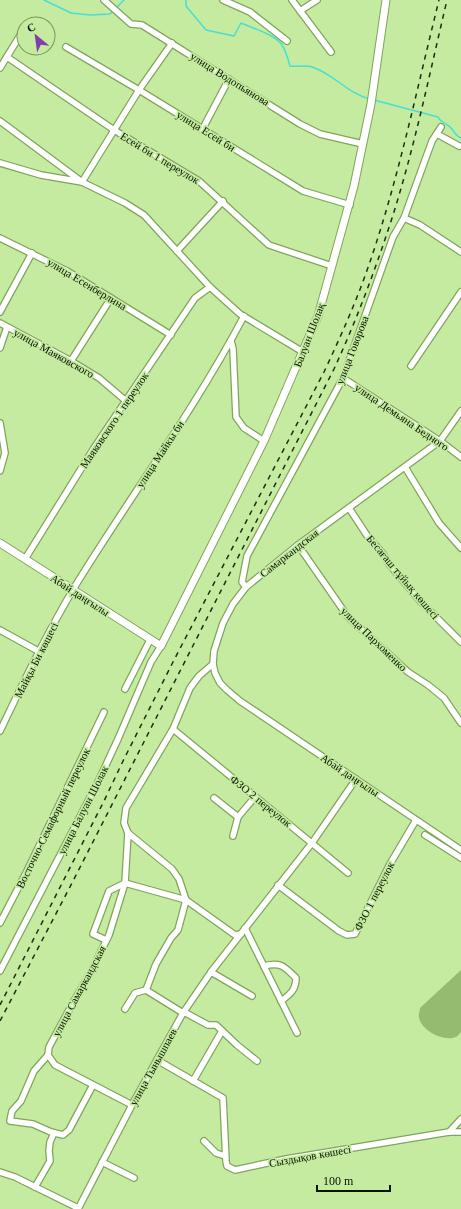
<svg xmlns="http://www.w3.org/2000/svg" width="461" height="1209" font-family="'Times New Roman',serif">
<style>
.green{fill:#95bb6e}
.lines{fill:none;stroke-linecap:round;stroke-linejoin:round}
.stream{stroke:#48ded6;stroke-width:1.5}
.minor-casing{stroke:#81a55c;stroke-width:8}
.major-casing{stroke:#81a55c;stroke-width:9}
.minor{stroke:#fff;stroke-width:5.5}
.major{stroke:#fff;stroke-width:7}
.rail{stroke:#1e2e13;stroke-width:1.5;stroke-dasharray:5 5;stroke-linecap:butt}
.labels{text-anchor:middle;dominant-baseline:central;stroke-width:3.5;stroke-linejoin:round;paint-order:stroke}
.street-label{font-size:11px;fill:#071400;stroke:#c4eb9f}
</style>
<rect width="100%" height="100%" fill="#c4eb9f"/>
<path class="green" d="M 461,970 L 461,1032 C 459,1034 458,1036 456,1037 C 444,1042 422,1031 419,1018 C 418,1015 420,1011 420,1008 Z"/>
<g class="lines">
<g class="stream">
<path d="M 44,0 L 71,13 L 90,15 L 110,14 L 124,0"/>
<path d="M 186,0 L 186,6 L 206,30 L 234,36 L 241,23 C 252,28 276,35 282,45 C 286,51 288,59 290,66 C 297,67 306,65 312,67 C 334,74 348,94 370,99"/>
<path d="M 374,100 L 438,117 C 440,122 447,124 451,128 C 455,132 455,136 461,138"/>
</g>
<defs>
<g id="minor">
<path d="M 104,0 L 131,24 L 142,25 L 300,124 L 320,134 L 363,144"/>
<path d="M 223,0 L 250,12 L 287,41"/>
<path d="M 292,0 L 331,52"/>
<path d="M 300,11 L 317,0"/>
<path d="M 66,47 L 139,90 L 303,191 L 350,205"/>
<path d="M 7,57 L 114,130 L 199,181 L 269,245 L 332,266"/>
<path d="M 0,68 L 24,29"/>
<path d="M 0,121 L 82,182 L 125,203 L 144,215 L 210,287 L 240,314 L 303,352"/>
<path d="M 202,130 L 229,79"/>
<path d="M 437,134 L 459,146"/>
<path d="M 0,163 L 41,175 L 82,182 L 139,90 L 172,43"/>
<path d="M 404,218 L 420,225 L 461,252"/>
<path d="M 0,238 L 67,271 L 171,335"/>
<path d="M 177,251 L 223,201"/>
<path d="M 0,312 L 32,253"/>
<path d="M 0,323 L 71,361 L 99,378 L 126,401"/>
<path d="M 231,341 L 233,349 L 236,417 L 244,428 L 264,441"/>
<path d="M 0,348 L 7,327"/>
<path d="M 71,361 L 111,298"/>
<path d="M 411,366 L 461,292"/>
<path d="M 343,378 L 440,441 L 461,457"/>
<path d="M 461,411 L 440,441 L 298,545 L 246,587 L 233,604 L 223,623 L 214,651 L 213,664 L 215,673 L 220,683 L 227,690 L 240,701 L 461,850"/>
<path d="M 0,423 L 5,453 L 0,471"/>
<path d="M 405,467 L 439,523 L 461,548"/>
<path d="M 349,508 L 368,537 L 383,554 L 389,564 L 421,602 L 461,642"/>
<path d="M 298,545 L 348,617 L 408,672 L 428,685 L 444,698 L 461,723"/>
<path d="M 25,559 L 94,448 L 195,298 L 210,287"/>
<path d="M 246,587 L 242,582 L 247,556 L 343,378 L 393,237 L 404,218 L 432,141 L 441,127"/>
<path d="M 0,630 L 38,651"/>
<path d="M 125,689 L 150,640"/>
<path d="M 173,729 L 348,873"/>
<path d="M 0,731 C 24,681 48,631 77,583 C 132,494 195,409 244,316"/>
<path d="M 214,798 L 238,817"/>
<path d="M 128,833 L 172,869 L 179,879 L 186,900 L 178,930 L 171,938 L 156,964 L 146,990"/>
<path d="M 425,835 L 461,858"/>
<path d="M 233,836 L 238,817 L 255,797"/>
<path d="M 278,885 L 339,931 L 347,935 L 355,934 L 390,864 L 416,820"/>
<path d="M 0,923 L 27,871 L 104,712"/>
<path d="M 245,928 L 297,1033"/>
<path d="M 106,940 L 93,934 L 109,891 L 125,883 L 186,900 L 235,935 L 241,934"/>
<path d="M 264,966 C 281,962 284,966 296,978 C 296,989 291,994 281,1001"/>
<path d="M 0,971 L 99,780 L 118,739 L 151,662 L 161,646"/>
<path d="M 211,972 L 252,996"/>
<path d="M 125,1009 L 135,993 L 146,990 L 183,1013"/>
<path d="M 184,1012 L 208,1025 L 216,1025 L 237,1045 L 257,1061"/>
<path d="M 48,1055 L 55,1065 L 132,1105"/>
<path d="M 157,1060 L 223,1098 L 226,1161 L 227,1166 L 235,1170 L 286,1159 L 449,1132 L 461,1132"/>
<path d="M 193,1081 L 222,1031"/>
<path d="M 93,1085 L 69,1130 L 63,1135 L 51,1132 L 33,1124 L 10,1121 L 12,1111 L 21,1101 L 34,1071 L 48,1055 L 49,1047 L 74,1001 L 91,972 L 109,935 L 125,883 L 128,833 L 124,823 L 126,808 L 173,729 L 190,688 L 199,676 L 213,664"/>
<path d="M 449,1132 L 461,1119"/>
<path d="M 204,1141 L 216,1153 L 225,1156"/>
<path d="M 102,1162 L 134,1178"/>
<path d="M 0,1172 L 15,1177 L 78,1208"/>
<path d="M 35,1187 L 50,1161 L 49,1151 L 50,1142 L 54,1133"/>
<path d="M 78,1209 L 132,1105 L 183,1013 L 211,972 L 312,843 L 356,779"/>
</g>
<path id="major" d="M 0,543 L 161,646 L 264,441 L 318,316 L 354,186 L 371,104 L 386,0"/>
</defs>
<use href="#minor" class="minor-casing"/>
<use href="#major" class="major-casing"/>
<use href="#minor" class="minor"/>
<use href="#major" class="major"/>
<g class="rail">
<path d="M 0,1005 L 104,801 L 123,761 L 173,662 L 324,372 C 339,340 353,309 365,276 C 397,187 416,92 439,0"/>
<path d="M 0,1021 L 72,883 L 334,369 C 357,319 376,268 393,215 C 415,145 430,72 447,0"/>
</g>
</g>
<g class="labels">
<g class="street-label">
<text transform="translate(230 79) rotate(32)">улица Водопьянова</text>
<text transform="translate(206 131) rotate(32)">улица Есей би</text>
<text transform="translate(160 158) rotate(31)">Есей би 1 переулок</text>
<text transform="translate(87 284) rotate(31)">улица Есенберлина</text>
<text transform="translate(309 335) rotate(-69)">Балуан Шолақ</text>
<text transform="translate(352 350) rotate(-69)">улица Говорова</text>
<text transform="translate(54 353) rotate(29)">улица Маяковского</text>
<text transform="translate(402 417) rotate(34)">улица Демьяна Бедного</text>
<text transform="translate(114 420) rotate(-56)">Маяковского 1 переулок</text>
<text transform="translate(160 454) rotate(-57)">улица Майкы би</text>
<text transform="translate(289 553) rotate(-38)">Самаркандская</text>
<text transform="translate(403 577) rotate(50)">Бесағаш тұйық көшесі</text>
<text transform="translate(80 595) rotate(33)">Абай даңғылы</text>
<text transform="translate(374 639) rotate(44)">улица Пархоменко</text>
<text transform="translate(36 660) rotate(-63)">Майқы Би көшесі</text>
<text transform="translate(350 775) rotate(34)">Абай даңғылы</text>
<text transform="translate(261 801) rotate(39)">ФЗО 2 переулок</text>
<text transform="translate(83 810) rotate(-63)">улица Балуан Шолак</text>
<text transform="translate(53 818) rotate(-64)">Восточно-Семафорный переулок</text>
<text transform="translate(374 896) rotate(-63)">ФЗО 1 переулок</text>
<text transform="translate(79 991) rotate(-62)">улица Самаркандская</text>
<text transform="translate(153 1067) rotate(-61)">улица Тынышпаев</text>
<text transform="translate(310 1156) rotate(-10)">Сыздықов көшесі</text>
</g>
</g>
<g transform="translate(36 36) rotate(331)"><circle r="19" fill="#c4eb9f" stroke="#78955f"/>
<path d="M0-3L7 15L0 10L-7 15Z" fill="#833bae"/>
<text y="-6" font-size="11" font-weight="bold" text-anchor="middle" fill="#071400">С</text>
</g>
<path d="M317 1185v6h73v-6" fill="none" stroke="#071400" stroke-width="2"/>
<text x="323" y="1185" font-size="12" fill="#071400" stroke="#c4eb9f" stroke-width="3" paint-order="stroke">100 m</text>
</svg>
